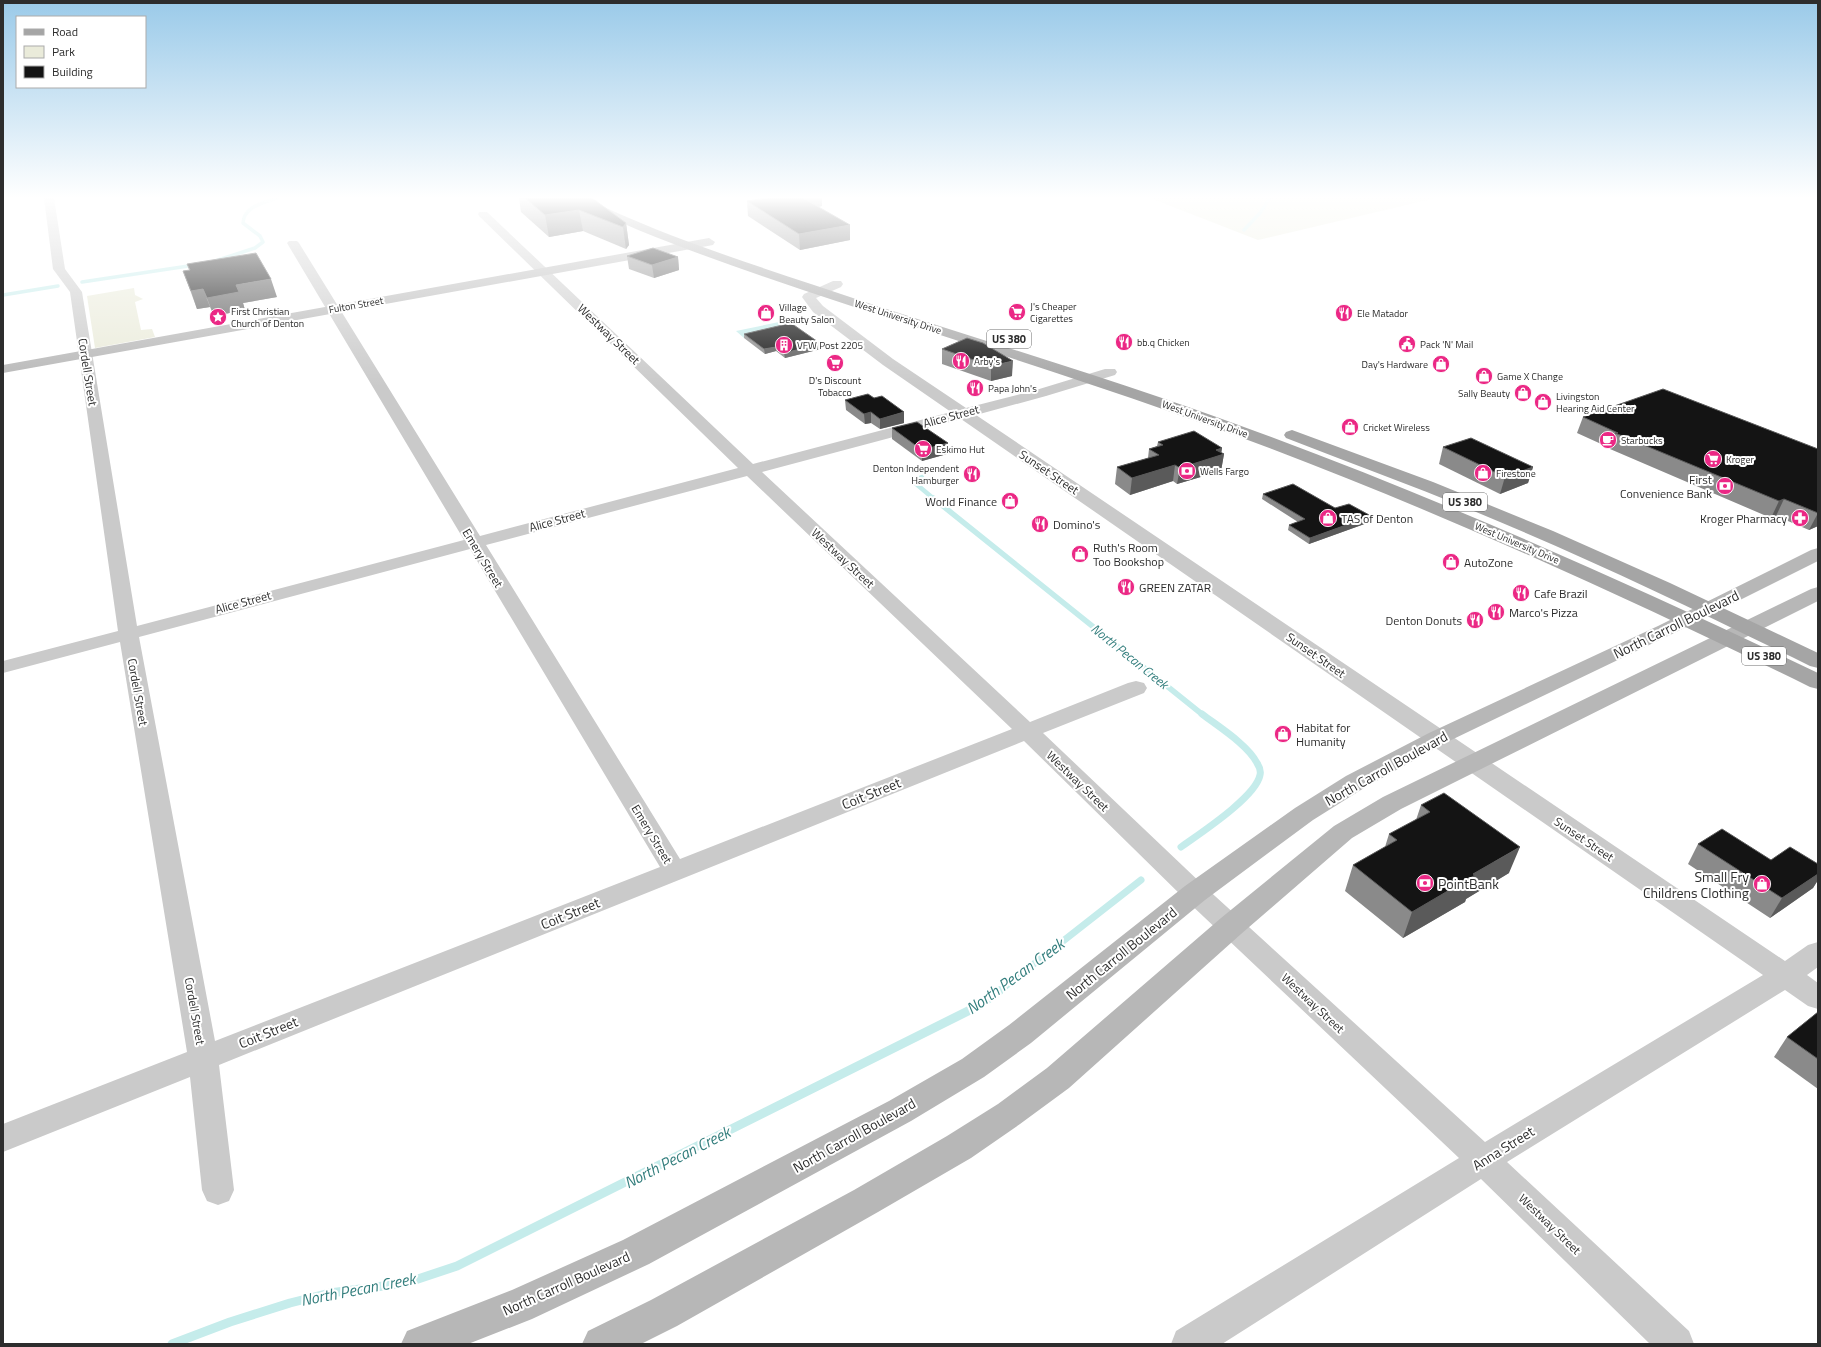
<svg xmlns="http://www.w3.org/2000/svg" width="1821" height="1347" font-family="'Titillium Web',sans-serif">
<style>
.green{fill:#eaebda}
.water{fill:#c5eceb}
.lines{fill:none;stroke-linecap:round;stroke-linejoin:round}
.stream-far4{stroke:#c5eceb;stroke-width:3.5}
.stream-far3{stroke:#c5eceb;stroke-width:4.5}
.stream-far2{stroke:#c5eceb;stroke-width:5.5}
.stream-far1{stroke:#c5eceb;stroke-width:7}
.stream{stroke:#c5eceb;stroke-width:9}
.street{fill:#cacaca;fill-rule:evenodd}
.secondary{fill:#b7b7b7;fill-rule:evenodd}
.primary{fill:#a5a5a5;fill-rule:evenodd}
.wall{fill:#8a8a8a}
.shaded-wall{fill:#5a5a5a}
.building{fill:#141414;stroke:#5a5a5a}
.labels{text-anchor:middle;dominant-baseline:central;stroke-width:4;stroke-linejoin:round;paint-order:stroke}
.far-street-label{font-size:10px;fill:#2d2d2d;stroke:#fff}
.far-poi-label{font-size:10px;fill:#2d2d2d;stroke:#fff;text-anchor:start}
.shield{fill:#fff;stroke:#6c6c6c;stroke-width:1}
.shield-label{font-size:11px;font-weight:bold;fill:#2d2d2d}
.street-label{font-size:12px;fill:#2d2d2d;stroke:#fff}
.poi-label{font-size:12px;fill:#2d2d2d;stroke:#fff;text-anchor:start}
.water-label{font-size:13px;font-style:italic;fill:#337e7d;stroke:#fff}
.near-street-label{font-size:14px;fill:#2d2d2d;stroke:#fff}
.near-poi-label{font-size:14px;fill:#2d2d2d;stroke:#fff;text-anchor:end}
.near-water-label{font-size:16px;font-style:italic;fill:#337e7d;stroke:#fff}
</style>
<rect width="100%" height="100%" fill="#fff"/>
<g class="green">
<path d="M 1150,198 L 1436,198 L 1258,240 Z"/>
<path d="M 134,288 L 135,295 L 143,299 L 135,302 L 141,330 L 152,329 L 155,337 L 95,348 L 87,296 Z"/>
</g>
<path class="water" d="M 779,322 L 789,328 L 744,338 L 736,331 Z"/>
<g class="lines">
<g class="stream-far4">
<path d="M 1244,230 L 1260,213 L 1270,198"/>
<path d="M 218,260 L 255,248 L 263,242 L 260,236 L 243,223 C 244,206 264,203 277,198"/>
<path d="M 82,282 L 195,265"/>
<path d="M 3,295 L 58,286"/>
</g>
<path class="stream-far3" d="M 922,477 L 915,480 L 915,483 L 934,499"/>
<path class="stream-far2" d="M 933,498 L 1203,715"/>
<g class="stream-far1">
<path d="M 1181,847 C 1199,834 1256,797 1260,775 C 1261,771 1259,766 1257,763 C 1248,745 1219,727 1202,714"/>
<path d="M 998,992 L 1141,880"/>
</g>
<path class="stream" d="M 172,1344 L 230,1322 L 290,1303 L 330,1293 L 406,1283 L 457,1266 L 978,1006 L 999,991"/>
<path class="street" d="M 44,198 L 54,198 L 65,269 L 82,292 L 137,626 L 464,540 L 287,243 L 289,241 L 297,241 L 299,243 L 480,536 L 738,468 L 479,216 L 478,214 L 479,212 L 487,212 L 753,464 L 951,412 L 883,365 L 813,312 L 802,297 L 804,294 L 833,281 L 841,281 L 843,284 L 841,287 L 816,298 L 823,306 L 893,359 L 966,408 L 1036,390 L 1105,369 L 1115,369 L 1117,372 L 1115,375 L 1046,396 L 976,415 L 1785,961 L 1808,945 L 1818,942 L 1818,967 L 1807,975 L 1818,983 L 1818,1009 L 1808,1006 L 1785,990 L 1507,1162 L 1689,1331 L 1694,1344 L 1650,1344 L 1481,1179 L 1222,1344 L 1171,1344 L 1176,1331 L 1459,1158 L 1186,900 L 1024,741 L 219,1065 L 234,1190 L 229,1201 L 218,1205 L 207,1201 L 202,1190 L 190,1077 L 3,1152 L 3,1124 L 187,1052 L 120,642 L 3,673 L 3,661 L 118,631 L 70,292 L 53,269 ZM 961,419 L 1763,975 L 1485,1142 L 1204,886 L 1043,733 L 1144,693 L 1147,688 L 1144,683 L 1136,681 L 1128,683 L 1030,722 L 762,472 ZM 747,476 L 1012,729 L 680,859 L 486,545 ZM 470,549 L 660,867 L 215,1041 L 139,637 Z"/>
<g class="secondary">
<path d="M 709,238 L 715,242 L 713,245 L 3,373 L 3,365 Z"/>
<path d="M 1818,548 L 1818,561 L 1672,634 L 1445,743 L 1364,788 L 1313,820 L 1205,900 L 1031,1043 L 984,1077 L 911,1121 L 649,1264 L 532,1319 L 468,1344 L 401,1344 L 407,1331 L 512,1290 L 623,1240 L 889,1101 L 962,1059 L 1009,1025 L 1185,886 L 1295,808 L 1346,776 L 1429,733 L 1658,626 L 1811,550 Z"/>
<path d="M 1818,587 L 1818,601 L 1401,809 L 1352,838 L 1241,934 L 1069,1088 L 1020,1124 L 971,1158 L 878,1212 L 677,1326 L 641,1344 L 582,1344 L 588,1331 L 651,1300 L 854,1190 L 947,1136 L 998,1104 L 1047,1068 L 1221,918 L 1334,826 L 1383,797 L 1811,589 Z"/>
</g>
<g class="primary">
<path d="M 571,198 L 585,198 C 659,234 736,259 814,285 C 930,324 1047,359 1162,398 C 1387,475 1604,571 1818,673 L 1818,689 L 1810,687 C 1602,585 1390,489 1171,412 C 1049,369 925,331 803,290 C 724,263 647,237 572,200 Z"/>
<path d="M 1292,430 L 1433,482 L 1553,531 L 1670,583 L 1818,653 L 1818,668 L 1810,666 C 1708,616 1605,566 1500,522 C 1430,492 1358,466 1286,438 L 1284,435 L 1286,432 Z"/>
</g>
</g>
<g class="wall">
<path d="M 519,198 L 592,198 L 626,223 L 629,245 L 626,249 L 583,231 L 549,237 L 521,212 Z"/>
<path d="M 747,201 L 822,206 L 818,207 L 850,225 L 850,240 L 800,250 L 748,216 Z"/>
<path d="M 627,256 L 678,257 L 679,270 L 654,278 L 629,269 Z"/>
<path d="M 187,264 L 277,297 L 243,303 L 245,310 L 214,316 L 210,307 L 197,309 L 183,271 L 189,270 Z"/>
<path d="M 744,334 L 821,344 L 821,349 L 785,358 L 776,351 L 765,354 L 744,338 Z"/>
<path d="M 967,338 L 1012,376 L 991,381 L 942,364 L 942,349 Z"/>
<path d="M 845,400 L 904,423 L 880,429 L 871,423 L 865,424 L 846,410 Z"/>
<path d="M 1583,417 L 1818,449 L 1818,526 L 1809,530 L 1776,516 L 1771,518 L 1610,449 L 1610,448 L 1577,433 Z"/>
<path d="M 892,428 L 947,454 L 922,461 L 892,439 Z"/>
<path d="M 1158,442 L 1222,448 L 1221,453 L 1224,454 L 1221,471 L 1177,484 L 1173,481 L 1130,495 L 1115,484 L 1117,467 L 1148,458 L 1149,449 L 1157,446 Z"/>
<path d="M 1443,447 L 1533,467 L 1528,483 L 1500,494 L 1439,464 Z"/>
<path d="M 1263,494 L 1335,508 L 1370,522 L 1309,544 L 1288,530 L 1289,525 L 1298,522 L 1262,499 Z"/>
<path d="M 1421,805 L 1509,873 L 1466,899 L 1465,902 L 1403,938 L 1345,891 L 1353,865 L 1385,847 L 1389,834 L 1416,820 Z"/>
<path d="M 1698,844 L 1771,860 L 1818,864 L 1818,880 L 1813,888 L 1770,918 L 1688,864 Z"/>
<path d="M 1818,1012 L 1818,1089 L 1774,1057 L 1787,1037 Z"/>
</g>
<g class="shaded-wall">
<path d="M 799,198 L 822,198 L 822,206 L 800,210 Z"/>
<path d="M 579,210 L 583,231 L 549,237 L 545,215 Z"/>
<path d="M 626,223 L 629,245 L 626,249 L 623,227 Z"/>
<path d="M 850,225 L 850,240 L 800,250 L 799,234 Z"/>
<path d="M 678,257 L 679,270 L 654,278 L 652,265 Z"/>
<path d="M 271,279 L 277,297 L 243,303 L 245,310 L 214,316 L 207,298 L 236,285 Z"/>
<path d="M 203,289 L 210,307 L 197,309 L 191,291 Z"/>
<path d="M 821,344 L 821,349 L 785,358 L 784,353 Z"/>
<path d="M 776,347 L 776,351 L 765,354 L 764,349 Z"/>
<path d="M 1013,361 L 1012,376 L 991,381 L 991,366 Z"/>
<path d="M 871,412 L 871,423 L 865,424 L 864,414 Z"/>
<path d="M 904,412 L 904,423 L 880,429 L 880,419 Z"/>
<path d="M 948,443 L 947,454 L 922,461 L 922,450 Z"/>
<path d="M 1222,448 L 1221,455 L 1224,454 L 1221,471 L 1177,484 L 1180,468 L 1216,450 Z"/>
<path d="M 1175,465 L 1173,481 L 1130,495 L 1132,478 Z"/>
<path d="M 1533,467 L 1528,483 L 1500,494 L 1505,477 Z"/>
<path d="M 1784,499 L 1776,516 L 1771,518 L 1779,501 Z"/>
<path d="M 1818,513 L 1818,526 L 1809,530 Z"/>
<path d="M 1371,516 L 1370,522 L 1309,544 L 1310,538 Z"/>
<path d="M 1520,847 L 1509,873 L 1466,899 L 1465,902 L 1403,938 L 1412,912 L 1473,874 Z"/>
<path d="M 1818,874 L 1818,880 L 1813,888 L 1770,918 L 1782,898 Z"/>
</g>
<g class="building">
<path d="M 525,198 L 592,198 L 626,223 L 623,227 L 579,210 L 545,215 Z"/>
<path d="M 767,198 L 803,198 L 850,225 L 799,234 L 747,201 Z"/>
<path d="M 653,248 L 678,257 L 652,265 L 627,256 Z"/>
<path d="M 256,253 L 271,279 L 236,285 L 239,292 L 207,298 L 203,289 L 191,291 L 183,271 L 190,270 L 187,264 Z"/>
<path d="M 791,323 L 821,344 L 784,353 L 776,347 L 764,349 L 744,334 Z"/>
<path d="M 967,338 L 983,343 L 1013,361 L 991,366 L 942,349 Z"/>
<path d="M 1663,389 L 1818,449 L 1818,513 L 1784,499 L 1779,501 L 1615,433 L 1618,433 L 1583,417 Z"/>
<path d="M 868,394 L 874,398 L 882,396 L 904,412 L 880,419 L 871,412 L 864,414 L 845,400 Z"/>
<path d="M 917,422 L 948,443 L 922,450 L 892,428 Z"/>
<path d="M 1194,431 L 1222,448 L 1216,450 L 1224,454 L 1180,468 L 1175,465 L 1132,478 L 1117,467 L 1159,455 L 1149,449 L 1163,445 L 1158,442 Z"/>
<path d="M 1471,438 L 1533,467 L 1505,477 L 1443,447 Z"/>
<path d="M 1293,484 L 1335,508 L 1349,504 L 1371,516 L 1310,538 L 1289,525 L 1305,519 L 1263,494 Z"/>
<path d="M 1444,793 L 1520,847 L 1473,874 L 1475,875 L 1412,912 L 1353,865 L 1397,840 L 1389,834 L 1430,812 L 1421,805 Z"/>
<path d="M 1722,829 L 1771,860 L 1790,847 L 1818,864 L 1818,874 L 1782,898 L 1698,844 Z"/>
<path d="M 1818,1012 L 1818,1059 L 1787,1037 Z"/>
</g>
<linearGradient id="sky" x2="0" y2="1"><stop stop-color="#9acae9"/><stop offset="0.51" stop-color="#fff"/><stop offset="1" stop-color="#fff" stop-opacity="0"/></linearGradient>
<rect width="1821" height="387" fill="url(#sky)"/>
<defs>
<symbol id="supermarket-disc" viewBox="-11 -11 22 22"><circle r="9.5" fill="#eb2885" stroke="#fff"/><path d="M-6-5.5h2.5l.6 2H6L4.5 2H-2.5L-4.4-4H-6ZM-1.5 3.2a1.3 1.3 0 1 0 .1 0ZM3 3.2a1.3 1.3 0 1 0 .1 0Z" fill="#fff"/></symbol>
<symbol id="shop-disc" viewBox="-11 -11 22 22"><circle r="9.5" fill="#eb2885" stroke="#fff"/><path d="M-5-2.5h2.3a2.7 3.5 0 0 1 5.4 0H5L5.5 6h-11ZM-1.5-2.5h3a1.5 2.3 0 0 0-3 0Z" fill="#fff"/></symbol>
<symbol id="restaurant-disc" viewBox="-11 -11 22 22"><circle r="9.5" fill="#eb2885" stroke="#fff"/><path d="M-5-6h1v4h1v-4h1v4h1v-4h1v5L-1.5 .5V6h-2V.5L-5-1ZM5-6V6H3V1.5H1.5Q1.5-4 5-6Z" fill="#fff"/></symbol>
<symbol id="sight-disc" viewBox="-11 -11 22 22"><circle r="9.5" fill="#eb2885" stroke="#fff"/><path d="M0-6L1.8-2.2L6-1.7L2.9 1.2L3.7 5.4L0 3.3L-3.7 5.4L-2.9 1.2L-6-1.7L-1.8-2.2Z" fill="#fff"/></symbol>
<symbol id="civic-disc" viewBox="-11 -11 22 22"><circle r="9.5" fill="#eb2885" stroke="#fff"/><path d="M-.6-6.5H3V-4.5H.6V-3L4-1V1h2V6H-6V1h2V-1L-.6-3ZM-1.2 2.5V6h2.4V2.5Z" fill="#fff"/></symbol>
<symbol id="building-disc" viewBox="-11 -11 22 22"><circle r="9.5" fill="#eb2885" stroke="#fff"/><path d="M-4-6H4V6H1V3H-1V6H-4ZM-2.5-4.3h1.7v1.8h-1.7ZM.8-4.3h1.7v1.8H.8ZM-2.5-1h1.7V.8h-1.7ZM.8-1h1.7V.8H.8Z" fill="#fff"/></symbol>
<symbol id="cafe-disc" viewBox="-11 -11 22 22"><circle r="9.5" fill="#eb2885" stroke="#fff"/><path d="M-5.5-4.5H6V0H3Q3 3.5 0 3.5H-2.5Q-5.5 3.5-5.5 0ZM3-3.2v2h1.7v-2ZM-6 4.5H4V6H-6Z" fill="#fff"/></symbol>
<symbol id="bank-disc" viewBox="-11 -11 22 22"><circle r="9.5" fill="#eb2885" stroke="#fff"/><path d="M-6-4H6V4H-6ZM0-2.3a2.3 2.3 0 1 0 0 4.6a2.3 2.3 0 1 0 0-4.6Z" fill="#fff"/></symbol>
<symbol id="pharmacy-disc" viewBox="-11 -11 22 22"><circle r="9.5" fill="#eb2885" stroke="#fff"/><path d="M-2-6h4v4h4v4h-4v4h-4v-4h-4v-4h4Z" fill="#fff"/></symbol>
</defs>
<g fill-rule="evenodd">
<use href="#supermarket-disc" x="1007" y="302" width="20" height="20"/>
<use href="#shop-disc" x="756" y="303" width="20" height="20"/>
<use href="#restaurant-disc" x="1334" y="303" width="20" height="20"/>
<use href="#sight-disc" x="208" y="307" width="20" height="20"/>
<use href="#restaurant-disc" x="1114" y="332" width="20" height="20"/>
<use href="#civic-disc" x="1397" y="334" width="20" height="20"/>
<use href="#building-disc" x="774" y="335" width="20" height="20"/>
<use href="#restaurant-disc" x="951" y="351" width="20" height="20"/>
<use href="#supermarket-disc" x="825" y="353" width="20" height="20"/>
<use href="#shop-disc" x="1431" y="354" width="20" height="20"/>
<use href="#shop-disc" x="1474" y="366" width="20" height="20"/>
<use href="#restaurant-disc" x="965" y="378" width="20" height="20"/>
<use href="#shop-disc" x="1513" y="383" width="20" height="20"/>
<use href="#shop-disc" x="1533" y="392" width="20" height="20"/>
<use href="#shop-disc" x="1340" y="417" width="20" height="20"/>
<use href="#cafe-disc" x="1598" y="430" width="20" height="20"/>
<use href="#supermarket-disc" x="913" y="439" width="20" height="20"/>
<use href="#supermarket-disc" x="1703" y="449" width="20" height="20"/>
<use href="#bank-disc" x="1177" y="461" width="20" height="20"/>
<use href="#shop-disc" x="1473" y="463" width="20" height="20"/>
<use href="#restaurant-disc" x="962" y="464" width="20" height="20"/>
<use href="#bank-disc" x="1715" y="476" width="20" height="20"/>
<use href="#shop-disc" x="1000" y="491" width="20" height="20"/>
<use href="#shop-disc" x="1318" y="508" width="20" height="20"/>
<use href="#pharmacy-disc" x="1790" y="508" width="20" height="20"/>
<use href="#restaurant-disc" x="1030" y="514" width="20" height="20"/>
<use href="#shop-disc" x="1070" y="544" width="20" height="20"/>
<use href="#shop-disc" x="1441" y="552" width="20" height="20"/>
<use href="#restaurant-disc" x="1116" y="577" width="20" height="20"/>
<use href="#restaurant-disc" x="1511" y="583" width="20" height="20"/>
<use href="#restaurant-disc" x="1486" y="602" width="20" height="20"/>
<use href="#restaurant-disc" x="1465" y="610" width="20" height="20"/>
<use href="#shop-disc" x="1273" y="724" width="20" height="20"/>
<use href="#bank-disc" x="1415" y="873" width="20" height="20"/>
<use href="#shop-disc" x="1752" y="874" width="20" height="20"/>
</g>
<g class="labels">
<g class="far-street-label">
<text transform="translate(356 305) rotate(-10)">Fulton Street</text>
<text transform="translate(898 317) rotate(18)">West University Drive</text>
<text transform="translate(1205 419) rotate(20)">West University Drive</text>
<text transform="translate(1517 543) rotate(23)">West University Drive</text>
</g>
<g class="far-poi-label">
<text x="1030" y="306">J's Cheaper<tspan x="1030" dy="12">Cigarettes</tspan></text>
<text x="779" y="307">Village<tspan x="779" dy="12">Beauty Salon</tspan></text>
<text x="231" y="311">First Christian<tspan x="231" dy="12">Church of Denton</tspan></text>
<text x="1357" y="313">Ele Matador</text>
<text x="1137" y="342">bb.q Chicken</text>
<text x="1420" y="344">Pack 'N' Mail</text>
<text x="797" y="345">VFW Post 2205</text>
<text x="974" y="361">Arby's</text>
<text x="1428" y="364" text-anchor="end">Day's Hardware</text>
<text x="1497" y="376">Game X Change</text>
<text x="835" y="380" text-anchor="middle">D's Discount<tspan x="835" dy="12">Tobacco</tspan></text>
<text x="988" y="388">Papa John's</text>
<text x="1510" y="393" text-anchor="end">Sally Beauty</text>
<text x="1556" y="396">Livingston<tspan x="1556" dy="12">Hearing Aid Center</tspan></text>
<text x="1363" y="427">Cricket Wireless</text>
<text x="1621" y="440">Starbucks</text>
<text x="936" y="449">Eskimo Hut</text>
<text x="1726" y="459">Kroger</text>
<text x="959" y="468" text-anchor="end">Denton Independent<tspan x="959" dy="12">Hamburger</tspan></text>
<text x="1200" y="471">Wells Fargo</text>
<text x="1496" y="473">Firestone</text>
</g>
<g class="shield">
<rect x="987" y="330" width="44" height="18" rx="3"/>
<rect x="1443" y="493" width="44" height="18" rx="3"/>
<rect x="1742" y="647" width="44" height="18" rx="3"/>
</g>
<g class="shield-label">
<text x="1009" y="339">US 380</text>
<text x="1465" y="502">US 380</text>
<text x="1764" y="656">US 380</text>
</g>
<g class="street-label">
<text transform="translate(609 334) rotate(44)">Westway Street</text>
<text transform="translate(88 372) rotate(81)">Cordell Street</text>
<text transform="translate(951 416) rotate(-15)">Alice Street</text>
<text transform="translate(1049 472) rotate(34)">Sunset Street</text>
<text transform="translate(557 520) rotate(-15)">Alice Street</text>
<text transform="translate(483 558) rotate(59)">Emery Street</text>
<text transform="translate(843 558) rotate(43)">Westway Street</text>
<text transform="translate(243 602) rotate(-15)">Alice Street</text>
<text transform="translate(1316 655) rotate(35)">Sunset Street</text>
<text transform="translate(138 692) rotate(80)">Cordell Street</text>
<text transform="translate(1078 781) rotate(44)">Westway Street</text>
<text transform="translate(652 834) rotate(59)">Emery Street</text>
<text transform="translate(1584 839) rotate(34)">Sunset Street</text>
<text transform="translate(1313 1003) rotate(43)">Westway Street</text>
<text transform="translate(195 1011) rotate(80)">Cordell Street</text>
<text transform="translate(1550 1224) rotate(44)">Westway Street</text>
</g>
<g class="poi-label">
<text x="1712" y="479" text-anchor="end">First<tspan x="1712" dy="14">Convenience Bank</tspan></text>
<text x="997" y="501" text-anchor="end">World Finance</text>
<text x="1341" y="518">TAS of Denton</text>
<text x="1787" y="518" text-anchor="end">Kroger Pharmacy</text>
<text x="1053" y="524">Domino's</text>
<text x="1093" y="547">Ruth's Room<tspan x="1093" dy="14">Too Bookshop</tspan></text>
<text x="1464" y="562">AutoZone</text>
<text x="1139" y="587">GREEN ZATAR</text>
<text x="1534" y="593">Cafe Brazil</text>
<text x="1509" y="612">Marco's Pizza</text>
<text x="1462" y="620" text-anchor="end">Denton Donuts</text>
<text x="1296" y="727">Habitat for<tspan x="1296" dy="14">Humanity</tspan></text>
</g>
<g class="water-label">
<text transform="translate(1130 656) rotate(39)">North Pecan Creek</text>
</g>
<g class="near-street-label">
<text transform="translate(1676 624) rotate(-26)">North Carroll Boulevard</text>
<text transform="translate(1386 768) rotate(-29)">North Carroll Boulevard</text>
<text transform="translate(871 793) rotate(-22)">Coit Street</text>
<text transform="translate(570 913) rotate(-22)">Coit Street</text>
<text transform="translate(1121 953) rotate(-39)">North Carroll Boulevard</text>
<text transform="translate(268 1032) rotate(-22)">Coit Street</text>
<text transform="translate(854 1135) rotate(-29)">North Carroll Boulevard</text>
<text transform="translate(1503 1148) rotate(-32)">Anna Street</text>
<text transform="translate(566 1283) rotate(-24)">North Carroll Boulevard</text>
</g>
<g class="near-poi-label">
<text x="1749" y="876">Small Fry<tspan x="1749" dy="16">Childrens Clothing</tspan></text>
<text x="1438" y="883" text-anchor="start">PointBank</text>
</g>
<g class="near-water-label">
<text transform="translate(1015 976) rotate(-36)">North Pecan Creek</text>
<text transform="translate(677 1157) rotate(-27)">North Pecan Creek</text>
<text transform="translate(358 1289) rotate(-11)">North Pecan Creek</text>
</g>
</g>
<rect width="1821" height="1347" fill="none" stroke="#2d2d2d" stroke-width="8"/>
<rect x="16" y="16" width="130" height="72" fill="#ffffff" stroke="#ababab"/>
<rect x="24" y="29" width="20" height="6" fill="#a5a5a5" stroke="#ababab"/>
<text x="52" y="36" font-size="12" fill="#2d2d2d">Road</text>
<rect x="24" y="46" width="20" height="12" fill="#eaebda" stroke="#ababab"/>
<text x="52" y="56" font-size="12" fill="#2d2d2d">Park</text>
<rect x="24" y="66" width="20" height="12" fill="#141414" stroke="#ababab"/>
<text x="52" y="76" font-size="12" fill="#2d2d2d">Building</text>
</svg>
